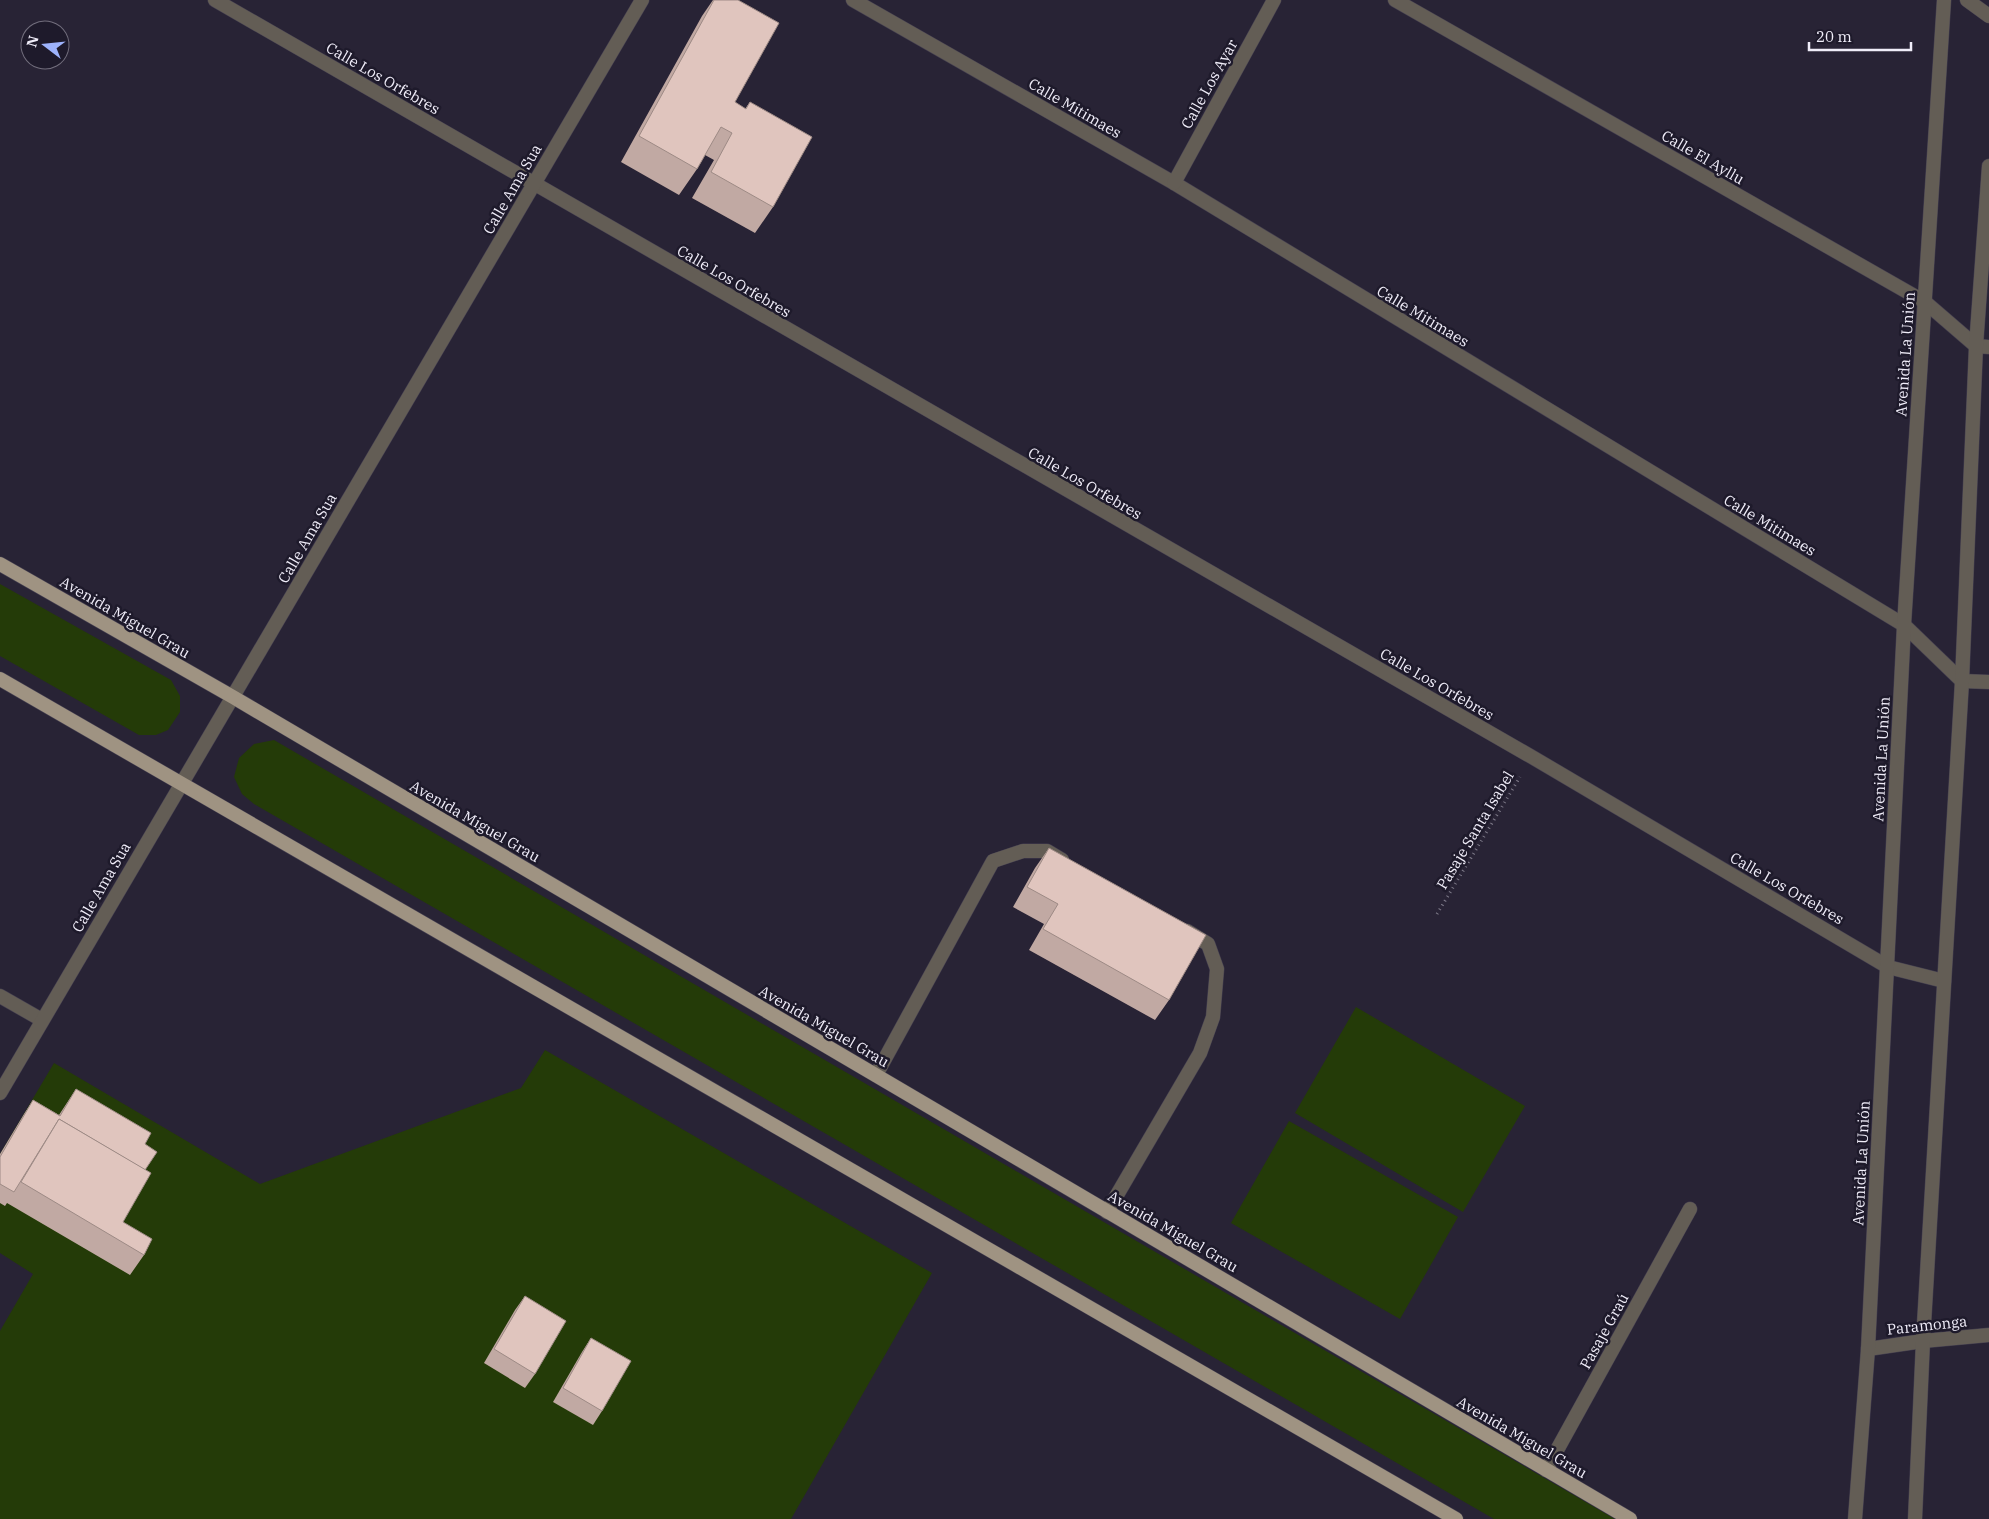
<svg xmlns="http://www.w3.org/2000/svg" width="1989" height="1519" font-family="'IBM Plex Serif',serif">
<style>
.green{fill:#243b08}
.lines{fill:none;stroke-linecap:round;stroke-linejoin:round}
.service-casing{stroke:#443f50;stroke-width:15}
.minor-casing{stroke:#443f50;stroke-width:15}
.tertiary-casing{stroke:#443f50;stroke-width:15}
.primary-casing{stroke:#443f50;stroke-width:15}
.path{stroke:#7e7a89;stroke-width:3;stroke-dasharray:1 4;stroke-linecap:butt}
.service{stroke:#635d55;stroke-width:14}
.minor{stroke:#635d55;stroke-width:14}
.tertiary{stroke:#635d55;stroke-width:14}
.primary{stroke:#9f9382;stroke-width:14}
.wall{fill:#c1a9a3}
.building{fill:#e0c5be;stroke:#9d8a85}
.labels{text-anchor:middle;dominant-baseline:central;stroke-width:5;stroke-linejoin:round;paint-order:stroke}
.street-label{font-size:15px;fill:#f0edf9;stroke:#1e1a2b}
</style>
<rect width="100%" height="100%" fill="#282335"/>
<g class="green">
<path d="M 0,584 L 171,680 L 180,696 L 180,712 L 168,730 L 156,735 L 139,735 L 0,656 Z"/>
<path d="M 274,740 L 1615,1519 L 1494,1519 L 254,804 L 242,794 L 234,777 L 239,758 L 254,744 Z"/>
<path d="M 1356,1007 L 1525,1106 L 1463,1212 L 1295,1113 Z"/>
<path d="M 545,1050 L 932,1273 L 791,1519 L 0,1519 L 0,1331 L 33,1274 L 0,1253 L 0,1154 L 54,1063 L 260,1184 L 521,1088 Z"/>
<path d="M 1289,1121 L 1458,1217 L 1400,1319 L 1231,1223 Z"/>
</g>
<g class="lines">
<defs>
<g id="service">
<path d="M 876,1075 L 993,861 L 1023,851 L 1047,851 L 1062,860"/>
<path d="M 1107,1212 L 1200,1053 L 1213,1017 L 1217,969 L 1208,944 L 1187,931"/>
</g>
<g id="minor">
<path d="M 215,0 L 1532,757 L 1888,967 L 1944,981"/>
<path d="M 853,0 L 1174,183 L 1904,625 L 1962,681 L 1989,682"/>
<path d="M 1395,0 L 1925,302 L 1976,346 L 1989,347"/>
<path d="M 1967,0 L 1989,16"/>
<path d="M 1174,183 L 1274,0"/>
<path d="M 0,996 L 42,1020"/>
<path d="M 0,1093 L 642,0"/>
<path d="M 1868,1349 L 1923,1341 L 1989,1335"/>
<path d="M 1546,1470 L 1690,1209"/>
</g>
<g id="tertiary">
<path d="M 1855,1519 L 1868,1349 L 1904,625 L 1944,0"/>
<path d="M 1915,1519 L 1923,1341 L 1962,681 L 1976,346 L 1989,166"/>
</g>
<g id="primary">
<path d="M 0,564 L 233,697 L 1630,1519"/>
<path d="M 0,679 L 1456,1519"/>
</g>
</defs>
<use href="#service" class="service-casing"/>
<use href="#minor" class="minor-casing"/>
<use href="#tertiary" class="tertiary-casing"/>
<use href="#primary" class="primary-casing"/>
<path class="path" d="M 1437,914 L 1520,777"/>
<use href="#service" class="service"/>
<use href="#minor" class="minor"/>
<use href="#tertiary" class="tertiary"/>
<use href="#primary" class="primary"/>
</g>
<g class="wall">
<path d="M 713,0 L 738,0 L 735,102 L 745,109 L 750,102 L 773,207 L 755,233 L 692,198 L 714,160 L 705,155 L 697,169 L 679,195 L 621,162 L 702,16 Z"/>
<path d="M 1049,848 L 1169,1000 L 1155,1020 L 1029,950 L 1044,924 L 1013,907 L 1035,868 Z"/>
<path d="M 76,1089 L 145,1144 L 145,1170 L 123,1222 L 144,1255 L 130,1275 L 7,1203 L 5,1206 L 0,1203 L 0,1154 L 24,1114 L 33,1100 L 59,1115 Z"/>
<path d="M 525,1296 L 535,1374 L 525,1388 L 484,1363 L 515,1310 Z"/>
<path d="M 591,1338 L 602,1411 L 593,1425 L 553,1402 L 582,1352 Z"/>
</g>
<g class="building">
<path d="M 714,0 L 738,0 L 779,23 L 735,102 L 746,109 L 750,102 L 812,137 L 773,207 L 711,172 L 732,133 L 721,127 L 697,169 L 639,136 Z"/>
<path d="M 1049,848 L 1206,935 L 1169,1000 L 1043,929 L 1058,904 L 1027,887 Z"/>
<path d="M 76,1089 L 151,1133 L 145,1144 L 157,1152 L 145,1170 L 59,1119 L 14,1192 L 0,1184 L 0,1157 L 33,1100 L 60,1116 Z"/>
<path d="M 59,1119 L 151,1173 L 123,1222 L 152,1239 L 144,1255 L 21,1182 Z"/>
<path d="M 525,1296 L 566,1321 L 535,1374 L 494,1349 Z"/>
<path d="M 591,1338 L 631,1361 L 602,1411 L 563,1388 Z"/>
</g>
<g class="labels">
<g class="street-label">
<text transform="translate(383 78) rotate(30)">Calle Los Orfebres</text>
<text transform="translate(1209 84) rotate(-61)">Calle Los Ayar</text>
<text transform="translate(1075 108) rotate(30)">Calle Mitimaes</text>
<text transform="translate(1703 157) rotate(30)">Calle El Ayllu</text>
<text transform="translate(512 189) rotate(-60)">Calle Ama Sua</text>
<text transform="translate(734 281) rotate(30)">Calle Los Orfebres</text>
<text transform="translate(1423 316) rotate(31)">Calle Mitimaes</text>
<text transform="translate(1905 354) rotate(-86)">Avenida La Unión</text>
<text transform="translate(1085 483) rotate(30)">Calle Los Orfebres</text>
<text transform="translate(1770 525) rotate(31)">Calle Mitimaes</text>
<text transform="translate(307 538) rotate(-60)">Calle Ama Sua</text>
<text transform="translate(125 617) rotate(30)">Avenida Miguel Grau</text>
<text transform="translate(1437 684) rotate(30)">Calle Los Orfebres</text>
<text transform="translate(1881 759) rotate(-87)">Avenida La Unión</text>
<text transform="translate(475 821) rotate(30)">Avenida Miguel Grau</text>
<text transform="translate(1475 830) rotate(-59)">Pasaje Santa Isabel</text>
<text transform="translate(101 887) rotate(-60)">Calle Ama Sua</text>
<text transform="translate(1787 888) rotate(30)">Calle Los Orfebres</text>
<text transform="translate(824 1026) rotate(30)">Avenida Miguel Grau</text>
<text transform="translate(1861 1163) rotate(-87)">Avenida La Unión</text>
<text transform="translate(1173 1231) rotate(30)">Avenida Miguel Grau</text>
<text transform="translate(1927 1325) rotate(-6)">Paramonga</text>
<text transform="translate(1604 1331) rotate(-61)">Pasaje Graú</text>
<text transform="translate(1522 1437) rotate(30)">Avenida Miguel Grau</text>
</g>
</g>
<g transform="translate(45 45) rotate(286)"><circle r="24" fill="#1e1a2b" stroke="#726e7d"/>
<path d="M0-4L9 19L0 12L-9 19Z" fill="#9eb3fd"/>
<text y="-8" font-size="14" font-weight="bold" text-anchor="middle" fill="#f0edf9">N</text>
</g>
<path d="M1809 42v8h102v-8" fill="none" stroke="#f0edf9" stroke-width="2.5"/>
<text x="1816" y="42" font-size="15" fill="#f0edf9" stroke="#1e1a2b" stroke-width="4" paint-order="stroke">20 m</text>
</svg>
